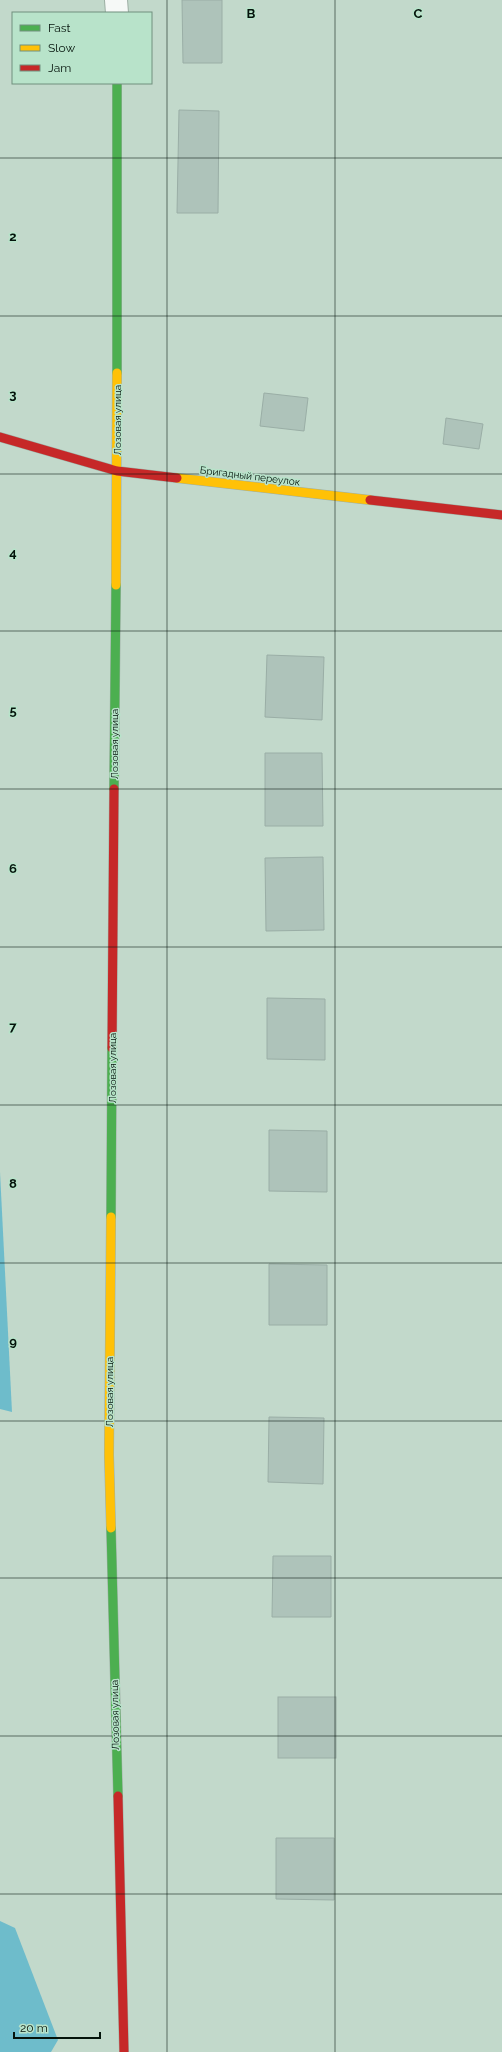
<svg xmlns="http://www.w3.org/2000/svg" width="502" height="2052" font-family="Raleway,sans-serif">
<style>
.water{fill:#6ebccb}
.building{fill:#aec3ba;stroke:#9aaea6}
.lines{fill:none;stroke-linecap:round;stroke-linejoin:round}
.street-casing{stroke:#9dafa4;stroke-width:24}
.fast-casing{stroke:#9dafa4;stroke-width:10}
.slow-casing{stroke:#9dafa4;stroke-width:10}
.jam-casing{stroke:#9dafa4;stroke-width:10}
.street{stroke:#f6f9f7;stroke-width:22}
.fast{stroke:#4caf50;stroke-width:9}
.slow{stroke:#ffc107;stroke-width:9}
.jam{stroke:#c62828;stroke-width:9}
.grid{fill:none;stroke:#04130b;stroke-width:1;stroke-opacity:0.55}
.labels{text-anchor:middle;dominant-baseline:central;stroke-width:3;stroke-linejoin:round;paint-order:stroke}
.street-label{font-size:10px;fill:#04130b;stroke:#b8e3ca}
.grid-label{font-size:13px;text-anchor:middle;font-weight:bold;fill:#04130b;stroke:#b8e3ca;stroke-width:3;stroke-linejoin:round;paint-order:stroke}
</style>
<rect width="100%" height="100%" fill="#c2d9cb"/>
<g class="water">
<path d="M 0,1172 L 12,1412 L 0,1409 Z"/>
<path d="M 0,1921 L 15,1928 L 58,2040 L 51,2052 L 0,2052 Z"/>
</g>
<g class="building">
<path d="M 182,0 L 222,0 L 222,63 L 183,63 Z"/>
<path d="M 179,110 L 219,111 L 218,213 L 177,213 Z"/>
<path d="M 264,393 L 308,398 L 304,431 L 260,426 Z"/>
<path d="M 446,418 L 483,424 L 479,449 L 443,444 Z"/>
<path d="M 267,655 L 324,657 L 322,720 L 265,717 Z"/>
<path d="M 265,753 L 322,753 L 323,826 L 265,826 Z"/>
<path d="M 323,857 L 324,930 L 266,931 L 265,858 Z"/>
<path d="M 267,998 L 325,999 L 325,1060 L 267,1059 Z"/>
<path d="M 269,1130 L 327,1131 L 327,1192 L 269,1191 Z"/>
<path d="M 269,1264 L 327,1265 L 327,1325 L 269,1325 Z"/>
<path d="M 269,1417 L 324,1418 L 323,1484 L 268,1482 Z"/>
<path d="M 273,1556 L 331,1556 L 331,1617 L 272,1617 Z"/>
<rect x="278" y="1697" width="58" height="61"/>
<path d="M 276,1838 L 334,1838 L 334,1900 L 276,1899 Z"/>
</g>
<g class="lines">
<defs>
<path id="street" d="M 116,0 L 117,13"/>
<g id="fast">
<path d="M 117,83 L 117,373"/>
<path d="M 114,789 L 116,585"/>
<path d="M 111,1217 L 112,1048"/>
<path d="M 111,1528 L 118,1796"/>
</g>
<g id="slow">
<path d="M 177,478 L 370,500"/>
<path d="M 116,585 L 117,373"/>
<path d="M 111,1528 L 109,1455 L 111,1217"/>
</g>
<g id="jam">
<path d="M 0,437 L 117,471 L 177,478"/>
<path d="M 370,500 L 502,515"/>
<path d="M 112,1048 L 114,789"/>
<path d="M 118,1796 L 124,2052"/>
</g>
</defs>
<use href="#street" class="street-casing"/>
<use href="#fast" class="fast-casing"/>
<use href="#slow" class="slow-casing"/>
<use href="#jam" class="jam-casing"/>
<use href="#street" class="street"/>
<use href="#fast" class="fast"/>
<use href="#slow" class="slow"/>
<use href="#jam" class="jam"/>
</g>
<path class="grid" d="M 167,0 L 167,2052M 335,0 L 335,2052M 0,158 L 502,158M 0,316 L 502,316M 0,474 L 502,474M 0,631 L 502,631M 0,789 L 502,789M 0,947 L 502,947M 0,1105 L 502,1105M 0,1263 L 502,1263M 0,1421 L 502,1421M 0,1578 L 502,1578M 0,1736 L 502,1736M 0,1894 L 502,1894"/>
<g class="labels">
<g class="street-label">
<text transform="translate(117 420) rotate(-90)">Лозовая улица</text>
<text transform="translate(250 476) rotate(7)">Бригадный переулок</text>
<text transform="translate(114 744) rotate(-90)">Лозовая улица</text>
<text transform="translate(112 1068) rotate(-90)">Лозовая улица</text>
<text transform="translate(109 1392) rotate(-90)">Лозовая улица</text>
<text transform="translate(115 1715) rotate(-91)">Лозовая улица</text>
</g>
</g>
<g class="grid-label">
<text x="251" y="18">B</text>
<text x="418" y="18">C</text>
<text x="13" y="241">2</text>
<text x="13" y="399">3</text>
<text x="13" y="557">4</text>
<text x="13" y="715">5</text>
<text x="13" y="873">6</text>
<text x="13" y="1031">7</text>
<text x="13" y="1188">8</text>
<text x="13" y="1346">9</text>
</g>
<rect x="12" y="12" width="140" height="72" fill="#b8e3ca" stroke="#70907e"/>
<rect x="20" y="25" width="20" height="6" fill="#4caf50" stroke="#70907e"/>
<text x="48" y="32" font-size="12" fill="#04130b">Fast</text>
<rect x="20" y="45" width="20" height="6" fill="#ffc107" stroke="#70907e"/>
<text x="48" y="52" font-size="12" fill="#04130b">Slow</text>
<rect x="20" y="65" width="20" height="6" fill="#c62828" stroke="#70907e"/>
<text x="48" y="72" font-size="12" fill="#04130b">Jam</text>
<path d="M14 2032v6h86v-6" fill="none" stroke="#04130b" stroke-width="2"/>
<text x="20" y="2032" font-size="12" fill="#04130b" stroke="#b8e3ca" stroke-width="3" paint-order="stroke">20 m</text>
</svg>
